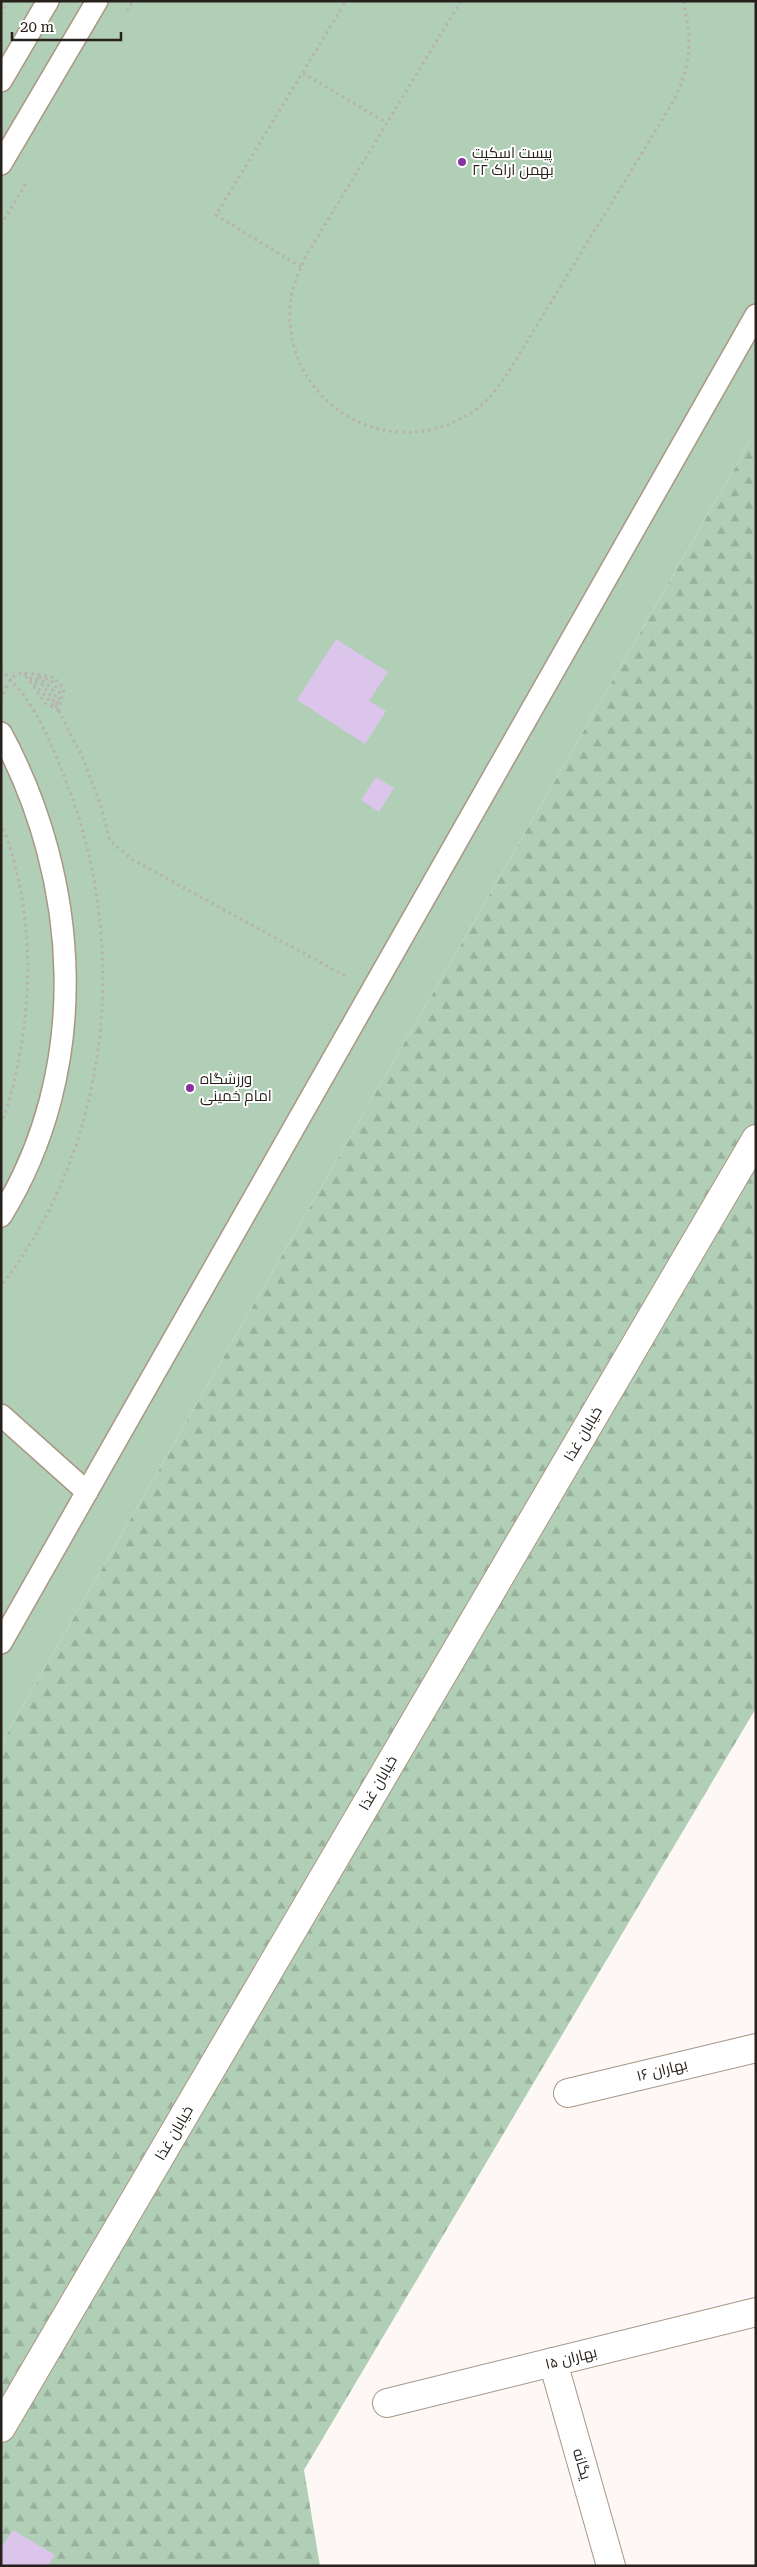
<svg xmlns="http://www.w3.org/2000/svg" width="757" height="2567" font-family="'Roboto Serif',Cairo,serif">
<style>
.forest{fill:url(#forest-firs)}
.green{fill:#b1ceb6}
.building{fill:#dcc5ea}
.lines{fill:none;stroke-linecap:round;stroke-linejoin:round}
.lane-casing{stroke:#a99684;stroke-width:24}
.street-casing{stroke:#a99684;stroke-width:30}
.path{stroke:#b8b2ae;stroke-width:3;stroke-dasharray:2.5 4;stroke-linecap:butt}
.lane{stroke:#fff;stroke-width:21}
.street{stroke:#fff;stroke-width:28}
.poi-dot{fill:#89329f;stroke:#fff;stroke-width:2}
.labels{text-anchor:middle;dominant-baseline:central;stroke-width:4;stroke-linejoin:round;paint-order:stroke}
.poi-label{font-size:15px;fill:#28201a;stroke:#fff;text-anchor:start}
.street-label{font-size:15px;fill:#28201a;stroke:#fff}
</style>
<defs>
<pattern id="forest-firs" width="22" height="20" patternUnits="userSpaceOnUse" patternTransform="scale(1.25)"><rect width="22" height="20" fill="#b1ceb6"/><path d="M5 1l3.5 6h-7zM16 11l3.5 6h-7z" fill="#98b19c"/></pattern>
</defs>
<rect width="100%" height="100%" fill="#fdf8f5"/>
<path class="forest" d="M 756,431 L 756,1708 L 304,2470 L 320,2566 L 1,2566 L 1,1744 Z"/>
<path class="green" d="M 1,1 L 756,1 L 756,431 L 1,1744 Z"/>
<g class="building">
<path d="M 336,639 L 388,672 L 369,701 L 386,711 L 365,744 L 297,700 Z"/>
<path d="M 376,777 L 394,788 L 379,812 L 361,800 Z"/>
<path d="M 13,2530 L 55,2555 L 48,2566 L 1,2566 L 1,2548 Z"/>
</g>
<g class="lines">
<defs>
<g id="lane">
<path d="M 1,81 L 48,1"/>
<path d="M 1,164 L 97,1"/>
<path d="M 1,733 C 81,881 92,1069 1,1216"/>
<path d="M 1,1415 L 87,1492"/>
<path d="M 1,1643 L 756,315"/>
</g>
<g id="street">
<path d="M 568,2093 L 756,2048"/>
<path d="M 553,2362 L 611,2566"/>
<path d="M 387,2403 L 756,2312"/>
<path d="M 1,2428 L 756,1139"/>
</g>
</defs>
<use href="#lane" class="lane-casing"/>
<use href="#street" class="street-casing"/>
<g class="path">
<path d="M 461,1 L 306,256 C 299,272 291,288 290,306 C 284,403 387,465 469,414 C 485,405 496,390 506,376 L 673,102 C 691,65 693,41 683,1"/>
<path d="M 127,11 L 133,1"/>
<path d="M 1,14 L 9,1"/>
<path d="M 303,73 L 387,123"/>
<path d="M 1,225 L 26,183"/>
<path d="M 301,267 L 216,215 L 346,1"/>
<path d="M 1,669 C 9,679 19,688 26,698 C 42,722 54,750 64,776 C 131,942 112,1143 1,1286"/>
<path d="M 24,674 L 43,685 L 52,698 L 82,756 L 101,806 L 110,841 L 133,860 L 347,977"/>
<path d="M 26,676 L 45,703 L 58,710"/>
<path d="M 39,677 L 51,680 L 60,693 L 59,701"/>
<path d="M 36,678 C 49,683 55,690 57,704"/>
<path d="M 30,679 L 56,708"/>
<path d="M 1,700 C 14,664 20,673 54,677 L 64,690 L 58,710"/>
<path d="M 1,823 C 39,915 34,1033 1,1125"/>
</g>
<use href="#lane" class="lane"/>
<use href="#street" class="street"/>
</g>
<g class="poi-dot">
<circle cx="462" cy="162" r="5"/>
<circle cx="190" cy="1088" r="5"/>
</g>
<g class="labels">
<g class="poi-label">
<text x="472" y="153">پیست اسکیت<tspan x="472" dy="17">۲۲ بهمن اراک</tspan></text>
<text x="200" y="1079">ورزشگاه<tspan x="200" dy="17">امام خمینی</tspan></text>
</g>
<g class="street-label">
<text transform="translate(583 1434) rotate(-60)">خیابان غذا</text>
<text transform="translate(378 1783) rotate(-60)">خیابان غذا</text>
<text transform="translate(662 2070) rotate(-14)">بهاران ۱۶</text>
<text transform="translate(174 2133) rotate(-60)">خیابان غذا</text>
<text transform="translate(571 2358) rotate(-14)">بهاران ۱۵</text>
<text transform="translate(582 2464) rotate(74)">یگانه</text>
</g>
</g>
<rect width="757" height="2567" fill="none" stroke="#28201a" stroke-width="5"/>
<path d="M12 32v8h109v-8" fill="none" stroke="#28201a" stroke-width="2.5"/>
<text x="20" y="32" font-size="15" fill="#28201a" stroke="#ffffff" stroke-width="4" paint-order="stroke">20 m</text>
</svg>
